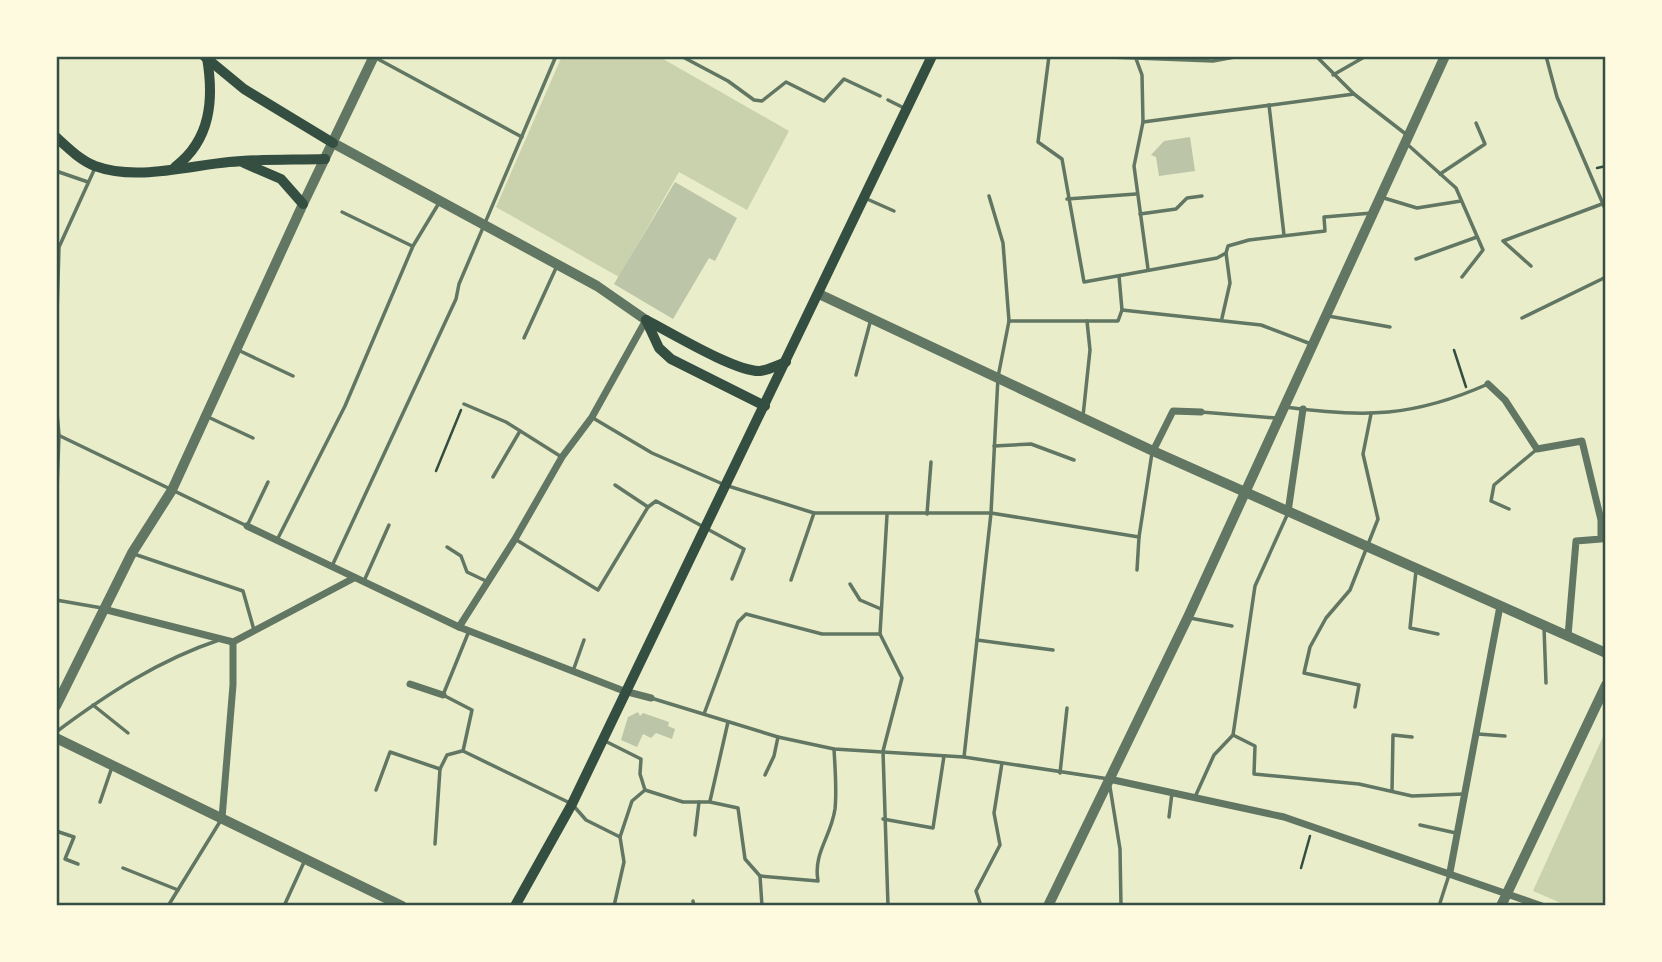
<svg xmlns="http://www.w3.org/2000/svg" width="1662" height="962" font-family="'Fira Sans Condensed',sans-serif">
<style>
.green{fill:#cad2ad}
.building{fill:#bcc5a7}
.lines{fill:none;stroke-linecap:round;stroke-linejoin:round}
.path{stroke:#344e41;stroke-width:2.5}
.service{stroke:#617663;stroke-width:3.5}
.minor{stroke:#617663;stroke-width:7}
.tertiary{stroke:#617663;stroke-width:10}
.secondary{stroke:#344e41;stroke-width:10}
.neatline{fill:none;stroke:#344e41;stroke-width:2.5}
</style>
<rect width="100%" height="100%" fill="#e9edc9"/>
<g class="green">
<path d="M 562,56 L 658,56 L 789,131 L 747,210 L 679,172 L 619,277 L 496,207 Z"/>
<path d="M 1606,730 L 1606,906 L 1568,906 L 1533,891 Z"/>
</g>
<g class="building">
<path d="M 1190,137 L 1195,171 L 1159,176 L 1156,157 L 1151,155 L 1164,141 Z"/>
<path d="M 675,182 L 737,218 L 715,261 L 709,258 L 673,319 L 614,284 Z"/>
<path d="M 638,712 L 640,716 L 643,713 L 669,722 L 668,726 L 675,729 L 672,739 L 656,733 L 651,738 L 643,734 L 637,747 L 621,740 L 628,717 Z"/>
</g>
<g class="lines">
<g class="path">
<path d="M 1597,168 L 1606,166"/>
<path d="M 1454,350 L 1466,387"/>
<path d="M 436,471 L 461,410"/>
<path d="M 1301,868 L 1310,836"/>
</g>
<g class="service">
<path d="M 681,56 L 728,81 L 754,100 L 762,101 L 786,82 L 824,101 L 844,79 L 880,96"/>
<path d="M 1049,56 L 1038,142 L 1062,159 L 1084,282 L 1217,258 L 1226,253 L 1228,246 L 1249,240 L 1325,231 L 1324,217 L 1372,213"/>
<path d="M 1083,56 L 1213,61 L 1240,56"/>
<path d="M 1135,56 L 1142,75 L 1143,122 L 1134,166 L 1148,269"/>
<path d="M 1316,56 L 1354,94 L 1407,135"/>
<path d="M 1546,56 L 1557,97 L 1606,211"/>
<path d="M 376,58 L 522,137"/>
<path d="M 1333,75 L 1366,56"/>
<path d="M 888,100 L 904,108"/>
<path d="M 1269,105 L 1284,235"/>
<path d="M 1143,122 L 1354,94"/>
<path d="M 1407,144 L 1456,188 L 1483,250 L 1462,277"/>
<path d="M 56,171 L 88,182"/>
<path d="M 1440,174 L 1485,144 L 1476,123"/>
<path d="M 1384,198 L 1417,208 L 1461,201"/>
<path d="M 867,199 L 894,211"/>
<path d="M 1067,199 L 1136,194"/>
<path d="M 342,212 L 412,246"/>
<path d="M 1140,214 L 1176,209 L 1187,198 L 1202,196"/>
<path d="M 1416,259 L 1477,237"/>
<path d="M 1531,266 L 1503,241 L 1602,204"/>
<path d="M 1122,310 L 1261,325 L 1311,344"/>
<path d="M 1328,316 L 1390,327"/>
<path d="M 1222,318 L 1230,283 L 1226,253"/>
<path d="M 1522,318 L 1606,277"/>
<path d="M 1009,321 L 1118,321 L 1122,310 L 1119,276"/>
<path d="M 524,338 L 556,268"/>
<path d="M 56,347 L 59,247 L 95,168"/>
<path d="M 238,350 L 293,376"/>
<path d="M 856,375 L 871,319"/>
<path d="M 56,402 L 59,435 L 56,518"/>
<path d="M 464,404 L 506,422 L 560,456"/>
<path d="M 1285,407 C 1364,418 1414,417 1488,384"/>
<path d="M 1201,412 L 1276,418"/>
<path d="M 1083,416 L 1090,350 L 1087,321"/>
<path d="M 208,417 L 253,438"/>
<path d="M 593,418 L 652,453 L 725,485 L 814,513 L 991,513 L 1139,537"/>
<path d="M 56,434 L 247,526 L 268,482"/>
<path d="M 994,446 L 1031,444 L 1074,460"/>
<path d="M 493,477 L 520,431"/>
<path d="M 615,485 L 648,507"/>
<path d="M 1509,509 L 1491,501 L 1494,485 L 1536,450"/>
<path d="M 927,514 L 931,462"/>
<path d="M 887,515 L 880,634 L 902,678 L 883,751 L 888,906"/>
<path d="M 515,539 L 598,590 L 648,507 L 656,501 L 744,549 L 732,579"/>
<path d="M 277,540 L 345,406 L 413,246 L 439,203"/>
<path d="M 447,547 L 461,556 L 467,572 L 488,582"/>
<path d="M 134,554 L 243,591 L 254,630"/>
<path d="M 332,566 L 456,299 L 459,284 L 556,56"/>
<path d="M 1137,570 L 1139,537 L 1152,453"/>
<path d="M 1416,571 L 1410,628 L 1438,634"/>
<path d="M 791,580 L 814,513"/>
<path d="M 364,581 L 389,525"/>
<path d="M 850,584 L 860,600 L 881,609"/>
<path d="M 56,600 L 102,608"/>
<path d="M 1190,618 L 1232,626"/>
<path d="M 1544,627 L 1546,683"/>
<path d="M 469,631 L 443,695 L 472,710 L 463,751 L 572,804 L 586,820 L 620,837"/>
<path d="M 977,640 L 1053,650"/>
<path d="M 573,671 L 584,640"/>
<path d="M 651,698 L 778,737 L 834,749 L 964,757 L 1109,779"/>
<path d="M 93,705 L 128,733"/>
<path d="M 1355,707 L 1359,685 L 1304,673 L 1310,647 L 1326,618 L 1350,590 L 1378,519 L 1363,454 L 1371,414"/>
<path d="M 704,714 L 738,622 L 746,614 L 822,634 L 880,634"/>
<path d="M 56,732 C 107,694 159,660 219,640"/>
<path d="M 1478,734 L 1505,736"/>
<path d="M 1233,735 L 1255,746 L 1254,774 L 1359,784 L 1412,796 L 1464,794"/>
<path d="M 605,741 L 641,759 L 640,774 L 645,790"/>
<path d="M 964,757 L 991,513 L 998,377 L 1009,321 L 1003,243 L 989,196"/>
<path d="M 1060,773 L 1067,708"/>
<path d="M 765,775 L 774,756 L 778,737"/>
<path d="M 1110,787 L 1120,849 L 1121,906"/>
<path d="M 376,790 L 390,752 L 440,769"/>
<path d="M 1392,791 L 1393,735 L 1412,737"/>
<path d="M 1195,797 L 1214,755 L 1233,735 L 1255,586 L 1288,513"/>
<path d="M 710,801 L 728,722"/>
<path d="M 100,802 L 112,767"/>
<path d="M 1169,817 L 1172,793"/>
<path d="M 883,819 L 933,828 L 944,756"/>
<path d="M 1420,825 L 1456,833"/>
<path d="M 56,831 L 74,837 L 65,859 L 78,864"/>
<path d="M 695,835 L 699,802"/>
<path d="M 435,844 L 440,769 L 447,755 L 462,751"/>
<path d="M 123,868 L 178,890"/>
<path d="M 760,876 L 818,881 C 813,853 831,837 835,809 C 837,790 835,768 834,749"/>
<path d="M 693,901 L 694,906"/>
<path d="M 168,906 L 221,820"/>
<path d="M 284,906 L 305,860"/>
<path d="M 614,906 L 624,862 L 620,837 L 632,801 L 645,790 L 683,802 L 710,802 L 738,808 L 745,859 L 760,876 L 762,906"/>
<path d="M 981,906 L 976,891 L 1000,845 L 994,813 L 1002,763"/>
<path d="M 1439,906 L 1449,875"/>
</g>
<g class="minor">
<path d="M 1488,384 L 1505,400 L 1537,449 L 1582,441 L 1601,520 L 1601,539 L 1576,541 L 1568,636"/>
<path d="M 1153,451 L 1173,411 L 1201,412"/>
<path d="M 1288,512 L 1303,409"/>
<path d="M 247,526 L 459,627 L 624,691 L 651,698"/>
<path d="M 103,609 L 233,642 L 354,578"/>
<path d="M 459,627 L 515,539 L 562,457 L 592,417 L 646,320"/>
<path d="M 410,684 L 443,695"/>
<path d="M 1109,779 L 1284,817 L 1542,906"/>
<path d="M 222,818 L 233,685 L 233,642"/>
<path d="M 1450,872 L 1500,606"/>
</g>
<g class="tertiary">
<path d="M 333,143 L 597,286 L 646,320"/>
<path d="M 819,294 L 1153,451 L 1606,653"/>
<path d="M 56,706 L 132,553 L 172,490 L 303,204 L 374,56"/>
<path d="M 56,738 L 402,906"/>
<path d="M 1048,906 L 1188,617 L 1445,56"/>
<path d="M 1501,906 L 1606,685"/>
</g>
<g class="secondary">
<path d="M 204,56 L 244,89 L 333,143"/>
<path d="M 56,137 C 68,148 80,160 95,166 C 136,181 187,166 229,162 C 261,159 293,160 325,159"/>
<path d="M 244,163 L 281,179 L 303,204"/>
<path d="M 175,167 C 211,140 214,99 207,58"/>
<path d="M 646,320 C 670,332 735,372 760,371 C 769,370 778,365 786,362"/>
<path d="M 646,320 L 659,348 L 671,359 L 765,406"/>
<path d="M 515,906 L 572,804 L 932,56"/>
</g>
</g>
<rect width="1662" height="962" fill="none" stroke="#fefae0" stroke-width="116"/>
<rect x="58" y="58" width="1546" height="846" class="neatline"/>
</svg>
